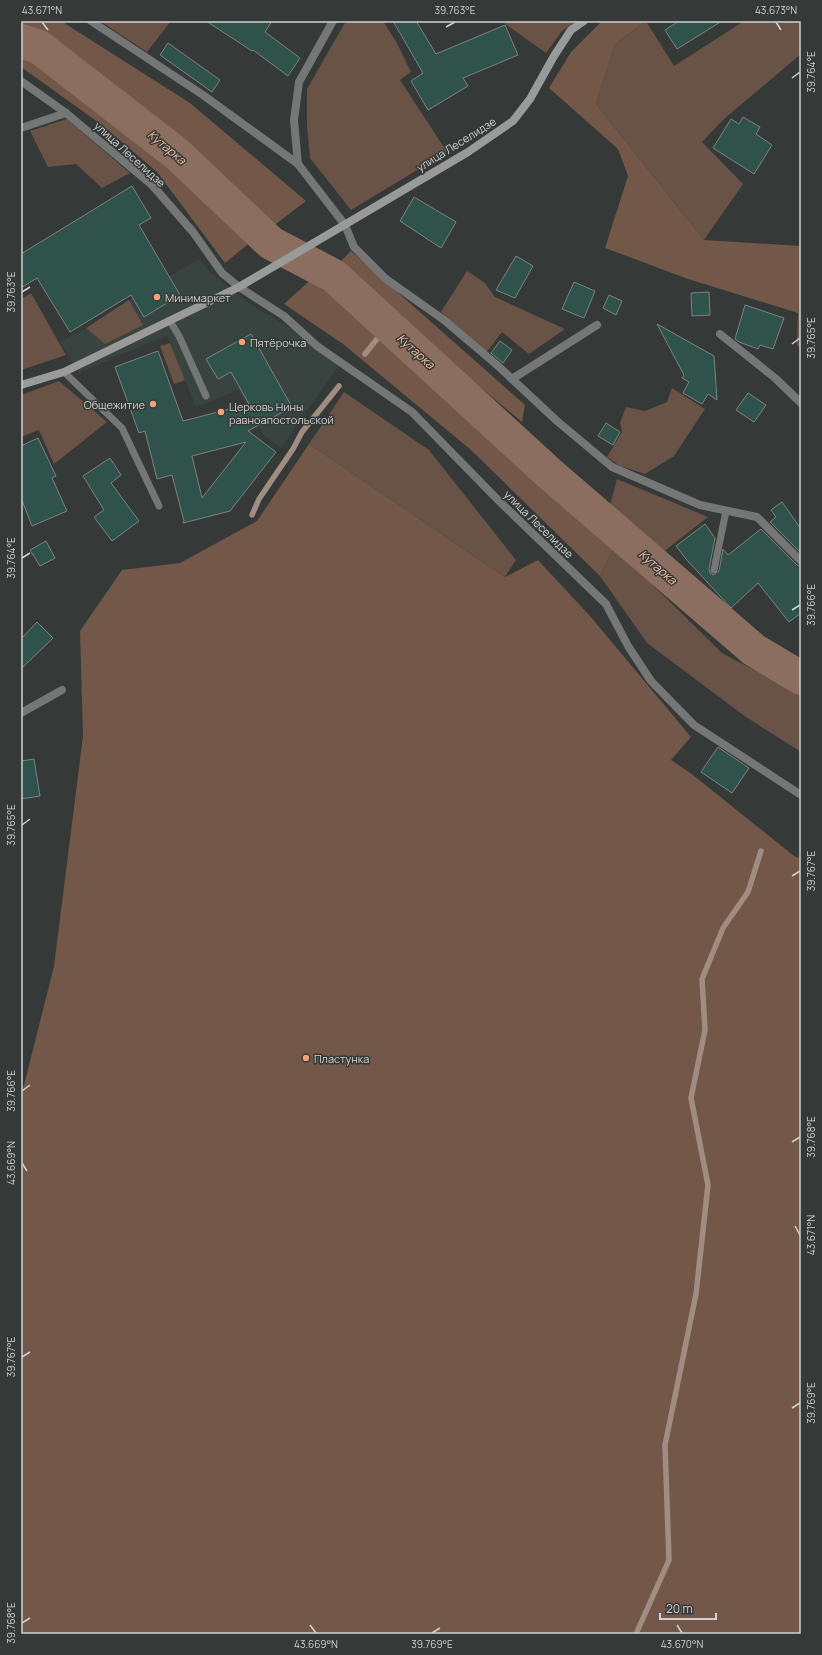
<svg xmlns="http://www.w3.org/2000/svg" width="822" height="1655" font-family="Manrope,sans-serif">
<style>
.built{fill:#394441}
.green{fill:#695246}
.forest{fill:#735748}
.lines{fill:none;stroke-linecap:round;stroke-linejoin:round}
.stream{stroke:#a08c81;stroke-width:5.5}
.river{stroke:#8b6e5f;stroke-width:34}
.building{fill:#2f524a;stroke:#7d8280;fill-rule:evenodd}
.lane{stroke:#757777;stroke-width:7}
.street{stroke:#757777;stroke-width:8}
.secondary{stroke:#989b9a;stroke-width:8}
.ticks{fill:none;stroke:#d0d2d1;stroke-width:1.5}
.poi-dot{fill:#f0a279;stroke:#353938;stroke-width:1.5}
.labels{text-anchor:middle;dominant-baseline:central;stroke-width:3;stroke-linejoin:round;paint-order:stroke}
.street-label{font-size:11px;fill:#d0d2d1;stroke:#353938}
.poi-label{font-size:11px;fill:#d0d2d1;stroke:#353938;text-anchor:start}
.water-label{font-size:12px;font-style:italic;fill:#f5bea2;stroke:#353938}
.neatline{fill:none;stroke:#d0d2d1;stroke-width:1.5}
.ticks-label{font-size:10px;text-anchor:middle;fill:#d0d2d1}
</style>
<rect width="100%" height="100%" fill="#353938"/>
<path class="built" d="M 199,259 L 211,273 L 250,304 L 291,329 L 339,365 L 281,448 L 264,435 L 238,390 L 196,407 L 167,335 L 79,373 L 60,342 L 86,328 L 129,300 Z"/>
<g class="green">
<path d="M 100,21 L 171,21 L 147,52 Z"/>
<path d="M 346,21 L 383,21 L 397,43 L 411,72 L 400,80 L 447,152 L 351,210 L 310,158 L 307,125 L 307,89 Z"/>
<path d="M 501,21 L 577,21 L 562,31 L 546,53 Z"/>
<path d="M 646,21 L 674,66 L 744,21 L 801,21 L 801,54 L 724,119 L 702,142 L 743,184 L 704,240 L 596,104 L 615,44 Z"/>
<path d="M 67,119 L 130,173 L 102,188 L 76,164 L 48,167 L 30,131 Z"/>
<path d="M 467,271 L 485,283 L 495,297 L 565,329 L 529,354 L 502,332 L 486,353 L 441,312 Z"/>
<path d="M 31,293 L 66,355 L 21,370 L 21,299 Z"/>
<path d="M 129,300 L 143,325 L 105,344 L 86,328 Z"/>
<path d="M 170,343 L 185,380 L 174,384 L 160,346 Z"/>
<path d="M 59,381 L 107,422 L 54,464 L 39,430 L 21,437 L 21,395 Z"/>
<path d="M 672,388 L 705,409 L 674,456 L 645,474 L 620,466 L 607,457 L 622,432 L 620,423 L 626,407 L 645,411 L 667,402 Z"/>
<path d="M 344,392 L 429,450 L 516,560 L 505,577 L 309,444 Z"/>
<path d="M 617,479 L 708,517 L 658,556 L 608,513 Z"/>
<path d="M 614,547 L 722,653 L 801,695 L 801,752 L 746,717 L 647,643 L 600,576 Z"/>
</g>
<g class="forest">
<path d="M 21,21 L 61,21 L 190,103 L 306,201 L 272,227 L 235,188 L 70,52 L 21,30 Z"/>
<path d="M 602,21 L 646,21 L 615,44 L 596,104 L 704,240 L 801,246 L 801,348 L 797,345 L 798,313 L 688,279 L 605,248 L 628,176 L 618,149 L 549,88 L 571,52 Z"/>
<path d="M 21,46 L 34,50 L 168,158 L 253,240 L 225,263 L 157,172 L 102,125 L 21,67 Z"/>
<path d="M 351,251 L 525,405 L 522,422 L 336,266 Z"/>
<path d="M 316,275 L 334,289 L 614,547 L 600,576 L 471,450 L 343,344 L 284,304 Z"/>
<path d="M 309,444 L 505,577 L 538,560 L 590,616 L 691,737 L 671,760 L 693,775 L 794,856 L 801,859 L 801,1634 L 21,1634 L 21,1097 L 54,966 L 83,736 L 80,631 L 122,570 L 180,563 L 257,521 Z"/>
</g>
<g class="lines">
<g class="stream">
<path d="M 365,354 L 388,325"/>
<path d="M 252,515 L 259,499 L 293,449 L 302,432 L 339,386"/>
<path d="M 636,1634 L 669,1560 L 665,1445 L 696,1294 L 708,1185 L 691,1098 L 705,1030 L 702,979 L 723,928 L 748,892 L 761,851"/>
</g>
<path class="river" d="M 21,41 L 39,47 L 177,154 L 271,243 L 334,276 L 549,473 L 754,650 L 801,678"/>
</g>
<g class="building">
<path d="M 206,21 L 272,21 L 265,32 L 300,58 L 288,76 L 253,50 L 252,51 Z"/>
<path d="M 393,21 L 416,21 L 436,54 L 505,25 L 518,55 L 463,78 L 468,86 L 428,110 L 411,81 L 423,73 Z"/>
<path d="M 679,21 L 722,21 L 677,49 L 665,30 Z"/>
<path d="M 168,43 L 220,80 L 212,92 L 160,55 Z"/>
<path d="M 743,117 L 760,127 L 756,134 L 772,145 L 754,174 L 713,148 L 731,119 L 739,124 Z"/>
<path d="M 132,186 L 151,218 L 139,225 L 180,295 L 144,317 L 131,295 L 70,332 L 37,278 L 21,288 L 21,254 Z"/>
<path d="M 414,197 L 456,222 L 441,248 L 400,221 Z"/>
<path d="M 516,256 L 533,266 L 515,298 L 496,290 Z"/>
<path d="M 574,282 L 595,291 L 584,318 L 562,309 Z"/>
<path d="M 709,292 L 710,315 L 692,316 L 691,293 Z"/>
<path d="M 609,295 L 622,301 L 616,315 L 603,308 Z"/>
<path d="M 745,305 L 784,318 L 773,349 L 760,345 L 758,349 L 739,342 L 735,339 Z"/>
<path d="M 657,324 L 714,356 L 717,400 L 708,394 L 702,404 L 683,393 L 689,382 L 682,378 L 684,375 Z"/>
<path d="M 251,334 L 292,407 L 248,431 L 276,452 L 230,511 L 183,523 L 184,521 L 172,475 L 157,479 L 145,431 L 139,433 L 115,367 L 158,351 L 183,421 L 249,404 L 231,372 L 218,379 L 206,359 ZM 246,442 L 202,498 L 192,456 Z"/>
<path d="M 500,341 L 512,350 L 503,363 L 491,353 Z"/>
<path d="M 748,393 L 766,405 L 754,422 L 736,410 Z"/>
<path d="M 606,423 L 620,432 L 613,445 L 598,436 Z"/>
<path d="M 38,438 L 56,476 L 52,478 L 67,511 L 32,526 L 21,498 L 21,446 Z"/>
<path d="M 110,458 L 121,475 L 111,483 L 139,521 L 112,541 L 94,517 L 104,510 L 83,476 Z"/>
<path d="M 782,502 L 801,529 L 801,553 L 770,522 L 776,517 L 771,510 Z"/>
<path d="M 705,524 L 715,538 L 709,569 L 710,573 L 713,575 L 719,571 L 723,549 L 728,555 L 761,529 L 797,565 L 801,566 L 801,613 L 789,622 L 758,583 L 731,608 L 686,559 L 676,546 Z"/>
<path d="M 46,541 L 55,558 L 40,566 L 30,550 Z"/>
<path d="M 37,622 L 53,638 L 21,669 L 21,639 Z"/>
<path d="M 718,747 L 749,768 L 732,793 L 701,772 Z"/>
<path d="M 34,759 L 40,796 L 21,799 L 21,761 Z"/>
</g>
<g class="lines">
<g class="lane">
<path d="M 170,321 L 179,336 L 206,396"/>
<path d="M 64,372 L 122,428 L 159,506"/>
<path d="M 714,570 L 726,511"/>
</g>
<g class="street">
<path d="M 91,21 L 203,95 L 298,164 L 345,225 L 354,247 L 386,279 L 444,320 L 497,365 L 557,421 L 612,467 L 700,505 L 757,517 L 801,561"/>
<path d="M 21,81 L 66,113 L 152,185 L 193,232 L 222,273 L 239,287 L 284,316 L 317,346 L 412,412 L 498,500 L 606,604 L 628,646 L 651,681 L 694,725 L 801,795"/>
<path d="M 21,128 L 66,113"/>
<path d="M 298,164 L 294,120 L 299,82 L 333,21"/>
<path d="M 720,334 L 775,378 L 801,403"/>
<path d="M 512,379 L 597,325"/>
<path d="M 21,713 L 62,690"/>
</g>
<path class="secondary" d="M 21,385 L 64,372 L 239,287 L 468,152 L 513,121 L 530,99 L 554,56 L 571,30 L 584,21"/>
</g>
<path class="ticks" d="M 42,22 L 48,30M 776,22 L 781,30M 446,27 L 455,22M 792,78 L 800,72M 22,292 L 30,287M 792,344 L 800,338M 22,558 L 30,553M 792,610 L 800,605M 22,825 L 30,819M 792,876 L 800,871M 22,1091 L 30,1085M 792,1142 L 800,1137M 22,1163 L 27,1171M 795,1226 L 800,1235M 22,1357 L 30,1352M 792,1408 L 800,1403M 22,1623 L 30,1618M 310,1625 L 316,1633M 677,1625 L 682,1633M 432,1633 L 440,1628"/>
<g class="poi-dot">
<circle cx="157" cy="297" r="4"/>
<circle cx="242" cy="342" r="4"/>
<circle cx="153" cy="404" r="4"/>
<circle cx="221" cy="412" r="4"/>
<circle cx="306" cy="1058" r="4"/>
</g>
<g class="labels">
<g class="street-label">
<text transform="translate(456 144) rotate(-32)">улица Леселидзе</text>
<text transform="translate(130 154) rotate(42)">улица Леселидзе</text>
<text transform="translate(539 524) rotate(44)">улица Леселидзе</text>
</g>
<g class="poi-label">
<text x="165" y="297">Минимаркет</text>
<text x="250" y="342">Пятёрочка</text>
<text x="145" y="404" text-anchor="end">Общежитие</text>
<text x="229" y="406">Церковь Нины<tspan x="229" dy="13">равноапостольской</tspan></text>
<text x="314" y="1058">Пластунка</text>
</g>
<g class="water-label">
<text transform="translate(167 147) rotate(40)">Кутарка</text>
<text transform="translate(416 351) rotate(42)">Кутарка</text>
<text transform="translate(658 567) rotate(41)">Кутарка</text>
</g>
</g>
<rect width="822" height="1655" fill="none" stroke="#353938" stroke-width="44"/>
<path d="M660 1613v6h56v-6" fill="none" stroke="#d0d2d1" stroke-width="2"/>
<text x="666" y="1613" font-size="12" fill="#d0d2d1" stroke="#353938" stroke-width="3" paint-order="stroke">20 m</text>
<rect x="22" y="22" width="778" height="1611" class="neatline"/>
<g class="ticks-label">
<text x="42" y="14">43.671°N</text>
<text x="455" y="14">39.763°E</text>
<text x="776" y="14">43.673°N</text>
<text transform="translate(811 72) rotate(-90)" y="4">39.764°E</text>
<text transform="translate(11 292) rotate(-90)" y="4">39.763°E</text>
<text transform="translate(811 338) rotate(-90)" y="4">39.765°E</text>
<text transform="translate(11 558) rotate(-90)" y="4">39.764°E</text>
<text transform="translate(811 605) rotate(-90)" y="4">39.766°E</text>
<text transform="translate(11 825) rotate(-90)" y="4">39.765°E</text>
<text transform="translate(811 871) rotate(-90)" y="4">39.767°E</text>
<text transform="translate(11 1091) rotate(-90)" y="4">39.766°E</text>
<text transform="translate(811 1137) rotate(-90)" y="4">39.768°E</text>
<text transform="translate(11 1163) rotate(-90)" y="4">43.669°N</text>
<text transform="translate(811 1235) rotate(-90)" y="4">43.671°N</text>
<text transform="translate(11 1357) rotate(-90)" y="4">39.767°E</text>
<text transform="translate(811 1403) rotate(-90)" y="4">39.769°E</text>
<text transform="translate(11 1623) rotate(-90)" y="4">39.768°E</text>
<text x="316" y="1648">43.669°N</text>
<text x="432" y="1648">39.769°E</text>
<text x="682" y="1648">43.670°N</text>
</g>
</svg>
